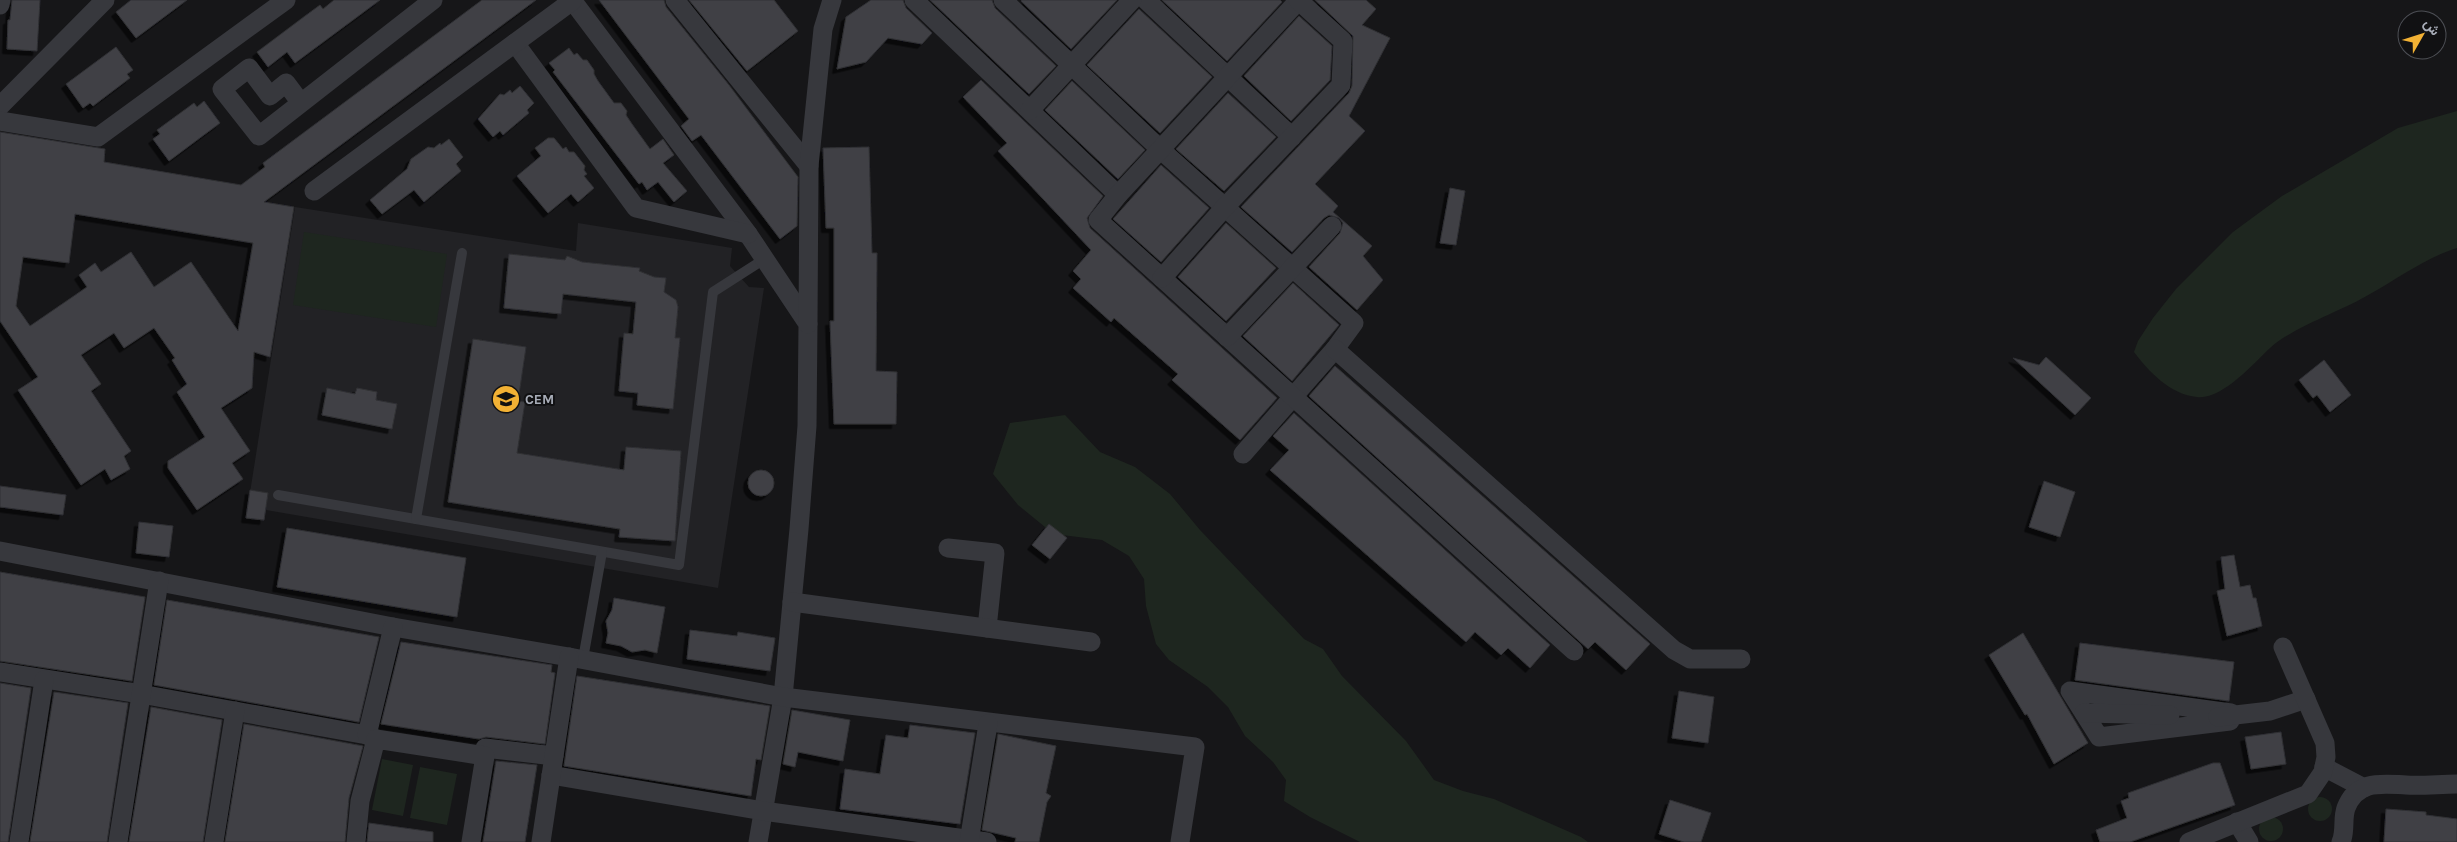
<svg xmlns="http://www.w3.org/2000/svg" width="2457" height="842" font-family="Karla,Vazirmatn,sans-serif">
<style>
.built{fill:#222225}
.green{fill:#1e261f}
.building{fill:#404145;stroke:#303034;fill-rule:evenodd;filter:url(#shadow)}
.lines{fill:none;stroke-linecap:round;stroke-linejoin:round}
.lane{stroke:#37383d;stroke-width:10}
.street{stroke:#37383d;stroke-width:19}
.labels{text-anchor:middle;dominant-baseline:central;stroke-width:4;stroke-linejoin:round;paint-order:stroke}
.poi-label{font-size:14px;font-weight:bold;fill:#a8adb8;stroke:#111113;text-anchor:start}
</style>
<defs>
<filter id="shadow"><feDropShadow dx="-4.5" dy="4.5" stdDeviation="0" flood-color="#0009"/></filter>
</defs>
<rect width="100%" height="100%" fill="#161618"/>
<path class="built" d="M 295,207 L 576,251 L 578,223 L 732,248 L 730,266 L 749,287 L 764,288 L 718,588 L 266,510 L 264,521 L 246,518 Z"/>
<g class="green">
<path d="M 2457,111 L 2457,248 C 2425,258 2399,278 2370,294 C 2342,311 2293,327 2270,348 C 2253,364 2222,400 2197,397 C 2171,395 2148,371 2134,352 L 2138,341 L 2153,318 L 2176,289 L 2233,232 L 2282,196 L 2398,128 Z"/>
<path d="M 304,232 L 447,254 L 436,327 L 293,305 Z"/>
<path d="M 1065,415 L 1100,452 L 1135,467 L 1170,494 L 1200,530 L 1304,639 L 1323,649 L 1342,676 L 1406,741 L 1434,780 L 1463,791 L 1494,799 L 1581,837 L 1588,842 L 1360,842 L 1310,817 L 1284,801 L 1286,780 L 1273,762 L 1245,736 L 1228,707 L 1208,687 L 1169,660 L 1156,644 L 1146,606 L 1144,579 L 1129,556 L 1102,540 L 1062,535 L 1045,527 L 1018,505 L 993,474 L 1010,423 Z"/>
<path d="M 382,759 L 413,765 L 403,816 L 372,810 Z"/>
<path d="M 420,767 L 457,774 L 447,825 L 410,818 Z"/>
<circle cx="2320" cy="809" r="12"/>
<circle cx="2271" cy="829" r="12"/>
</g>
<g class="building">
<path d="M 12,0 L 40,0 L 37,51 L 7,49 L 8,20 L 10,20 Z"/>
<path d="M 131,0 L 187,0 L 136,38 L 116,12 Z"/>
<path d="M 334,0 L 380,0 L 295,63 L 287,52 L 268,67 L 257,52 L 305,16 L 320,5 L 323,9 Z"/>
<path d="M 482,0 L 536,0 L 264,202 L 294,207 L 270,357 L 254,352 L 252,388 L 221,408 L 250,451 L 232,463 L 243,479 L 197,510 L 168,468 L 168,461 L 205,437 L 177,392 L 187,384 L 172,360 L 175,358 L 154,328 L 124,348 L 114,333 L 81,355 L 101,384 L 91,391 L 131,451 L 124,456 L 130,469 L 111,480 L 105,469 L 81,485 L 18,390 L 38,377 L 0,321 L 0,132 L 105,149 L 104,162 L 241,185 L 265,167 L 263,163 ZM 75,214 L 253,243 L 238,331 L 191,262 L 154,287 L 131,252 L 101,272 L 95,263 L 79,275 L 87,287 L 30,326 L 16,306 L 23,257 L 69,263 Z"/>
<path d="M 599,0 L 664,0 L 666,7 L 729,85 L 798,177 L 797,226 L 780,239 L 701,135 L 692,141 L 681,126 L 689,119 Z"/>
<path d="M 689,0 L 774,0 L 798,31 L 747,71 Z"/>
<path d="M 871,0 L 903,0 L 906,8 L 932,33 L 922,44 L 888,38 L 866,62 L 837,69 L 846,17 Z"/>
<path d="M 930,0 L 992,0 L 995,8 L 1056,66 L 1029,94 Z"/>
<path d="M 1022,0 L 1117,0 L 1071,49 L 1021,1 Z"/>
<path d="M 1162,0 L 1280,0 L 1282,2 L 1227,61 Z"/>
<path d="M 1315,0 L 1366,0 L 1376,9 L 1362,25 L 1390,38 L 1349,116 L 1365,131 L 1315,184 L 1338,206 L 1333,212 L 1372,246 L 1363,256 L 1383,280 L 1357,310 L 1309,267 L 1340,233 L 1343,223 L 1339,218 L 1329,215 L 1324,218 L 1292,252 L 1241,207 L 1349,93 L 1352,86 L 1353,36 Z"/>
<path d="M 1139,9 L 1212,77 L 1160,133 L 1087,65 Z"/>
<path d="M 1299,16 L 1332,46 L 1330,80 L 1291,121 L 1244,76 Z"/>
<path d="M 116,47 L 133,70 L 127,74 L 130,78 L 93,106 L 90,103 L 83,108 L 66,84 Z"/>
<path d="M 569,48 L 574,55 L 577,53 L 583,60 L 587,60 L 594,70 L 594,74 L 598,81 L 614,103 L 621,103 L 627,111 L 626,115 L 632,124 L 650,149 L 663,139 L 674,155 L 663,163 L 687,191 L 674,202 L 658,182 L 647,190 L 642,182 L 639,184 L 553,72 L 555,70 L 549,63 Z"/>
<path d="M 981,80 L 1103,196 L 1087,218 L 1090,228 L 1277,398 L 1240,440 L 1172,380 L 1178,374 L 1114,318 L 1111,322 L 1073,288 L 1081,279 L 1073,271 L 1091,250 L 998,151 L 1007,143 L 963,97 Z"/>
<path d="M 1072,81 L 1145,150 L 1118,179 L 1045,110 Z"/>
<path d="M 520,86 L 534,103 L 527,110 L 529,113 L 503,135 L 500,131 L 493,137 L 478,119 L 500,94 L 504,95 L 510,90 L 512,93 Z"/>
<path d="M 1228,93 L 1276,137 L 1224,191 L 1176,149 Z"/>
<path d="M 204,101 L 220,123 L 169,161 L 153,139 L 160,134 L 157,130 L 194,103 L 197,107 Z"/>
<path d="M 548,138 L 554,138 L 563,149 L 566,147 L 569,152 L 574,152 L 585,166 L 584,170 L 587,174 L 584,176 L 594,188 L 578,202 L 571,194 L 548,213 L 517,176 L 541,156 L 535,148 Z"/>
<path d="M 449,139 L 463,157 L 456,164 L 461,171 L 424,202 L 414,190 L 382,214 L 370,200 L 407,169 L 411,159 L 428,147 L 434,148 L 440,143 L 441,145 Z"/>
<path d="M 869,147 L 872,253 L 877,253 L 876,371 L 897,372 L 896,424 L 834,424 L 830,321 L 834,321 L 834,228 L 826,228 L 823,148 Z"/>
<path d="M 1161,165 L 1209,208 L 1161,262 L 1113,219 Z"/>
<path d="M 1450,188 L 1465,191 L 1456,245 L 1440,243 Z"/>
<path d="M 1226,223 L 1276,268 L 1226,321 L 1178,277 Z"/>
<path d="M 509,254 L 565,260 L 567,256 L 582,262 L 640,268 L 639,271 L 654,277 L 666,278 L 664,292 L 676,300 L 678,307 L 675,338 L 680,338 L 673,409 L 637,405 L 638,393 L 619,391 L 624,333 L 633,334 L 636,302 L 563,294 L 561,314 L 504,308 Z"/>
<path d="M 1293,283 L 1339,325 L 1292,381 L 1243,336 Z"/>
<path d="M 473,339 L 526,347 L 518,401 L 525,402 L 517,453 L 624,470 L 626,447 L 681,451 L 675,541 L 619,537 L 620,529 L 448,502 Z"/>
<path d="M 2046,357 L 2091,398 L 2075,415 L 2013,358 L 2039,365 Z"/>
<path d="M 2324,360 L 2351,395 L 2330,412 L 2317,395 L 2313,398 L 2299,380 Z"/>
<path d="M 1335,366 L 1650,644 L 1626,670 L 1595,642 L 1588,649 L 1309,396 Z"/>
<path d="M 327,388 L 355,394 L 357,388 L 377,392 L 376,400 L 397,404 L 392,429 L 322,415 Z"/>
<path d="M 1294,413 L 1550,645 L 1530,668 L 1508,648 L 1501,655 L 1475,632 L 1466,642 L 1270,470 L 1289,450 L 1273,436 Z"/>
<circle cx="761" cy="483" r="13"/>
<path d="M 2044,481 L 2075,492 L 2060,537 L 2029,527 Z"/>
<path d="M 0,486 L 66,495 L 63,515 L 0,507 Z"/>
<path d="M 250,490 L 268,493 L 264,520 L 246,518 Z"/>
<path d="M 139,522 L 173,526 L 169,557 L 136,553 Z"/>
<path d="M 1049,524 L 1067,538 L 1050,559 L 1032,545 Z"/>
<path d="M 287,528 L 466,558 L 457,617 L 277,587 Z"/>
<path d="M 2234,555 L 2240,587 L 2250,585 L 2253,598 L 2256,598 L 2262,626 L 2227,636 L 2217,591 L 2225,589 L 2221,557 Z"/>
<path d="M 0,572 L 145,597 L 132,681 L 0,661 Z"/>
<path d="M 614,598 L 665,607 L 657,653 L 645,650 L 632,652 L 621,646 L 606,643 L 608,633 L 606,621 L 612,610 Z"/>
<path d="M 167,600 L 379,637 L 359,722 L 154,685 Z"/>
<path d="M 690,630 L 737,636 L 738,632 L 775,638 L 770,671 L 687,659 Z"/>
<path d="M 2023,633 L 2088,743 L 2054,764 L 2027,714 L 2025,715 L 1989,655 Z"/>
<path d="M 401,642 L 552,665 L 551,672 L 555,673 L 545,744 L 486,737 L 479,739 L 381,724 Z"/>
<path d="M 2080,643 L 2234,662 L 2229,701 L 2075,680 Z"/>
<path d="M 577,676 L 770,706 L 761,760 L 756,759 L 751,796 L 564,766 Z"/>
<path d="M 0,683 L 31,688 L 8,842 L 0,842 Z"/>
<path d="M 1679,691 L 1714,697 L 1708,743 L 1672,738 Z"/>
<path d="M 54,692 L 128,703 L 107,842 L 30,842 Z"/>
<path d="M 151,707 L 222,720 L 203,842 L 129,842 Z"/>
<path d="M 792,710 L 850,720 L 843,761 L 798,752 L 795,767 L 783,764 Z"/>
<path d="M 244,724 L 363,746 L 349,798 L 345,842 L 225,842 Z"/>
<path d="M 910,725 L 975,733 L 960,824 L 840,809 L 845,769 L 880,774 L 886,735 L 908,738 Z"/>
<path d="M 2281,732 L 2286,764 L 2251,769 L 2245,737 Z"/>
<path d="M 998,734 L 1056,746 L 1046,793 L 1051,796 L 1047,802 L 1039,842 L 1015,842 L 1016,838 L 982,830 Z"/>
<path d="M 496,761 L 537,765 L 525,842 L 483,842 Z"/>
<path d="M 2213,763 L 2220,763 L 2235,805 L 2130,842 L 2100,842 L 2096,830 L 2127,818 L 2121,801 L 2129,798 L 2128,793 Z"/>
<path d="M 1670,800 L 1711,813 L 1701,842 L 1684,842 L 1659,834 Z"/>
<path d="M 2386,809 L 2426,812 L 2426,815 L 2457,819 L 2457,842 L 2384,842 Z"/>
<path d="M 369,823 L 433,832 L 433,842 L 367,842 Z"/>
</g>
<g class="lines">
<g class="lane">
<path d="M 278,495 L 679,565 L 713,292 L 763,260"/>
<path d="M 416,519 L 462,253"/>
<path d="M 583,659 L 602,552"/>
</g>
<g class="street">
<path d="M 572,0 L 748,234 L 808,324 L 807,426 L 799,529 L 783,697 L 758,842"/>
<path d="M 675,0 L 809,166"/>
<path d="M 914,0 L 1118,195"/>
<path d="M 1003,0 L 1160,149 L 1354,323 L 1335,349 L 1243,454"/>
<path d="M 1146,0 L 1292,137"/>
<path d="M 1299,0 L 1118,195 L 1098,220 L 1574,651"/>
<path d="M 0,5 L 1,0"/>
<path d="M 515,43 L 636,208 L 748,234"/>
<path d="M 301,103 L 286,83 L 270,96 L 249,68 L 222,89 L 259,136 C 317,91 375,45 433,0"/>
<path d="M 0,106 L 105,0"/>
<path d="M 1030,110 L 1132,0"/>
<path d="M 0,121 L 98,137 L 286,0"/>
<path d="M 314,191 L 572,1"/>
<path d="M 1162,278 L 1225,207 L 1341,85 L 1343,41 L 1298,0"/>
<path d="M 808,324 L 809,166 L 823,29 L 832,0"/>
<path d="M 1227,337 L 1332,226"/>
<path d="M 1335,349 L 1674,650 L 1690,659 L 1741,659"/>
<path d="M 948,548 L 995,553 L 987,628"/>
<path d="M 0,551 L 393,627 L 569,657 L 783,697 L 1195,747 L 1180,842"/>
<path d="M 792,602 L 1091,642"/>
<path d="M 0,672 L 141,694 L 367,735 L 376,739"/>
<path d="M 2070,691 L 2231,713 L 2230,721 L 2099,737 Z"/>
<path d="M 2084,713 L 2170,715"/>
<path d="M 2218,717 L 2270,711 L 2306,699"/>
<path d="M 367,735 L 393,627"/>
<path d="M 485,756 L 485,748 L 554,756"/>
<path d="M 2324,767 L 2364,788"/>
<path d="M 551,775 L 763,811 L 987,842"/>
<path d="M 2237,822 L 2249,842"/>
<path d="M 19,842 L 44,680"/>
<path d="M 118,842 L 159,581"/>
<path d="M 214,842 L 235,711"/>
<path d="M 356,842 L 360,801 L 376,739 L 485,756 L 471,842"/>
<path d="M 541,842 L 569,657"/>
<path d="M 969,842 L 988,724"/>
<path d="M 2189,842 L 2308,794 L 2323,772 L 2326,757 L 2325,743 L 2283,647"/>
<path d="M 2341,842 C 2346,831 2342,819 2346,808 C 2357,779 2383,784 2406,785 C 2423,786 2440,784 2457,784"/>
</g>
</g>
<defs>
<symbol id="school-disc" viewBox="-11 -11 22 22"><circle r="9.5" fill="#f2b134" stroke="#111113"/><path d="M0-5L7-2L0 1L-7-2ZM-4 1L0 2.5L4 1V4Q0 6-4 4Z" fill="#111"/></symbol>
</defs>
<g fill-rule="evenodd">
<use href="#school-disc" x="490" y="383" width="32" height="32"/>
</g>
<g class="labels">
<g class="poi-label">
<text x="525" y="399">CEM</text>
</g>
</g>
<g transform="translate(2422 35) rotate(51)"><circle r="24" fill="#111113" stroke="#4d4f55"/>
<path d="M0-4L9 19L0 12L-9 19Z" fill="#f2b134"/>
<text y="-8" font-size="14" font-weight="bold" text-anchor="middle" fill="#a8adb8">ش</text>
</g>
</svg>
